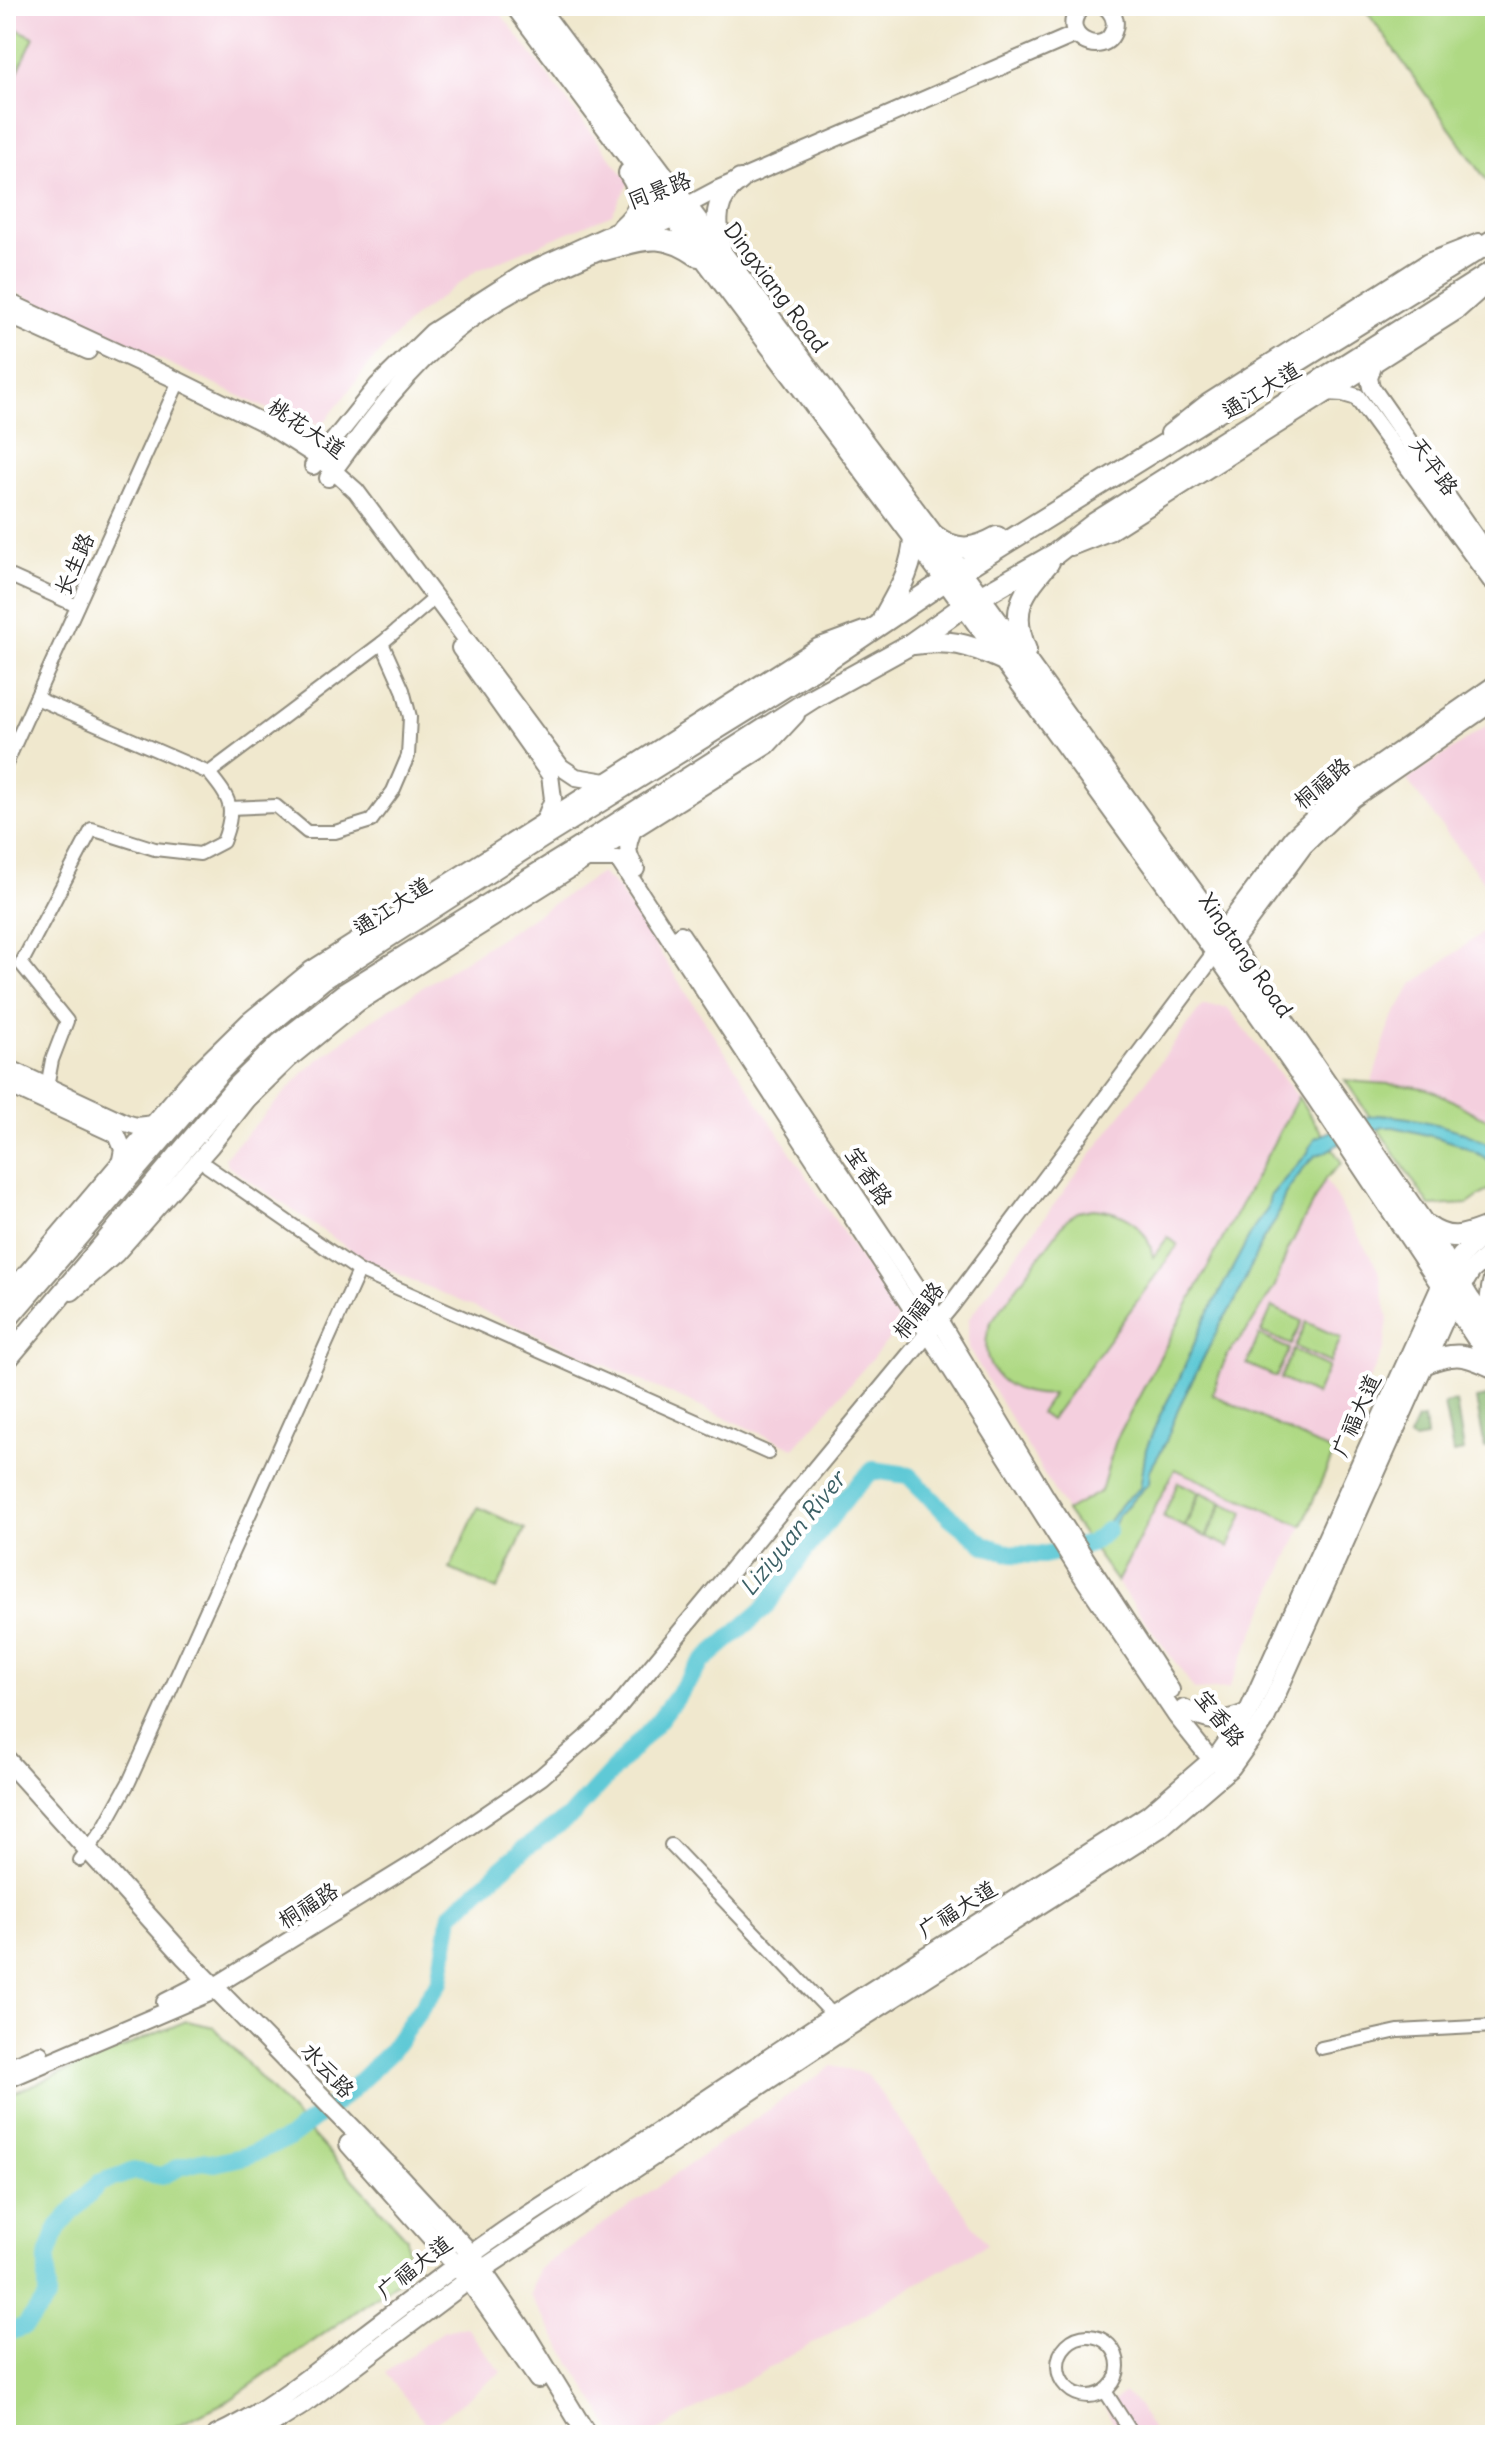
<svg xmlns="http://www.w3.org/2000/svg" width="1501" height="2441" font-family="Delius,'LXGW WenKai TC',sans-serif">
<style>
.built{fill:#f4cfde}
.green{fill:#afd984;stroke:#6d8258;stroke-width:2}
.forest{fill:#8bb972;stroke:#5b724e;stroke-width:2}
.water{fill:#5ec9d6;stroke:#447a80;stroke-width:2}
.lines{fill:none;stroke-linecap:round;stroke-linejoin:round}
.river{stroke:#5ec9d6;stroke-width:18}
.minor-casing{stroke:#8e8a7c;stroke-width:16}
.tertiary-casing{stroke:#8e8a7c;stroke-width:20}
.secondary-casing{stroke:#8e8a7c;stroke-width:22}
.primary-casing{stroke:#8e8a7c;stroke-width:24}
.minor{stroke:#fff;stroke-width:12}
.tertiary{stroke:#fff;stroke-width:16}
.secondary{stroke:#fff;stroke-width:18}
.primary{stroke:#fff;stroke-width:20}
.labels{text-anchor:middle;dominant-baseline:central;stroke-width:8;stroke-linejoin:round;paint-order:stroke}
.street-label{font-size:22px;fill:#2b2b2b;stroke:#fff}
.water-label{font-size:24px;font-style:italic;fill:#3d6267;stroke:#fff}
</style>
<rect width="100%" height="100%" fill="#fff"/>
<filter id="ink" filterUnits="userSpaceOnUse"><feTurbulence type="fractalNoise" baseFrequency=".0125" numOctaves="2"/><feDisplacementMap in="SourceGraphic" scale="16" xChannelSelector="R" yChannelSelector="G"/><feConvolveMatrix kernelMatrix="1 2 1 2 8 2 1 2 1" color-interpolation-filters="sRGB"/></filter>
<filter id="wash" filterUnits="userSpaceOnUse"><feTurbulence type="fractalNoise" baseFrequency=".006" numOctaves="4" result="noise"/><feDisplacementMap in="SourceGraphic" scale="32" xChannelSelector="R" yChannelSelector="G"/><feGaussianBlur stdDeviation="1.8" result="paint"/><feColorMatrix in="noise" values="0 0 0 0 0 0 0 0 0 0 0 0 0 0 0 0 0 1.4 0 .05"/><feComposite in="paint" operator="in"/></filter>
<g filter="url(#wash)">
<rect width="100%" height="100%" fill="#f0e8ce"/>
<g class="built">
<path d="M 6,6 L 495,6 L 629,182 L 612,214 L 476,271 L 413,318 L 372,361 L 324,423 L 298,423 L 6,288 Z"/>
<path d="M 1495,720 L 1495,897 L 1407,780 Z"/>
<path d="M 601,873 L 617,887 L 898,1316 L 891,1337 L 794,1448 L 364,1259 L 228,1166 L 225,1157 L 308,1068 L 370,1021 Z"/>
<path d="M 1495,923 L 1495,1121 L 1480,1118 L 1445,1096 L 1371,1085 L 1391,1021 L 1412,985 Z"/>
<path d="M 1202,1006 L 1227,1007 L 1298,1097 L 1116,1440 L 1101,1491 L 1066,1511 L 968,1347 L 968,1320 Z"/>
<path d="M 1325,1179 L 1378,1269 L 1388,1319 L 1384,1349 L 1334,1453 L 1212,1395 L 1227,1355 L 1249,1328 L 1275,1286 L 1287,1252 Z"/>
<path d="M 1175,1469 L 1302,1526 L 1229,1688 L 1195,1690 L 1117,1582 Z"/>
<path d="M 832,2066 L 867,2074 L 987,2244 L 651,2435 L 615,2435 L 530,2295 L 538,2269 Z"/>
<path d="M 466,2327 L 501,2372 L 429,2428 L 386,2373 L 444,2330 Z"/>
<path d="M 1125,2393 L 1135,2401 L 1156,2435 L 1120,2435 L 1105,2407 Z"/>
</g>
<g class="green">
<path d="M 1363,6 L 1495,6 L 1495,192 Z"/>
<path d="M 6,24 L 34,37 L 6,97 Z"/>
<path d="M 1345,1080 C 1373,1085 1400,1082 1427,1089 C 1452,1096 1470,1116 1495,1121 L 1495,1185 L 1468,1204 L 1430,1206 Z"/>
<path d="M 1298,1097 L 1342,1163 L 1325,1179 L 1287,1252 L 1275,1286 L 1249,1328 L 1227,1355 L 1212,1394 L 1334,1453 L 1302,1526 L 1175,1469 L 1117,1582 L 1066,1511 L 1101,1491 L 1116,1440 Z"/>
<path d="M 1093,1209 C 1124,1211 1147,1225 1153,1257 L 1168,1237 L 1178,1245 L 1050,1420 L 1040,1413 L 1053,1394 C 1008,1398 973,1369 991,1322 L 1067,1219 L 1078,1212 Z"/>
<path d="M 1272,1307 L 1302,1321 L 1291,1345 L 1261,1332 Z"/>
<path d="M 1306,1322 L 1341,1338 L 1330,1363 L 1295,1347 Z"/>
<path d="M 1259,1335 L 1289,1349 L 1276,1377 L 1247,1364 Z"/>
<path d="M 1293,1350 L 1328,1367 L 1316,1395 L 1280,1379 Z"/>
<path d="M 1178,1482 L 1199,1492 L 1184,1527 L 1163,1517 Z"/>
<path d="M 1201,1492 L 1222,1502 L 1206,1537 L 1185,1527 Z"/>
<path d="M 1223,1503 L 1244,1512 L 1229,1547 L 1207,1537 Z"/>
<path d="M 478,1507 L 525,1529 L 497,1590 L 450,1569 Z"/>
<path d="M 186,2021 L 214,2027 L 407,2238 L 407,2275 L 230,2400 L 158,2435 L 6,2435 L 6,2096 Z"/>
</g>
<g class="forest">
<path d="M 1488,1397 L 1495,1446 L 1485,1448 L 1476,1399 Z"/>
<path d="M 1456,1402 L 1464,1451 L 1453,1453 L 1444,1404 Z"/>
<path d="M 1424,1419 L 1426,1438 L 1414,1440 L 1409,1437 L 1417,1420 Z"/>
</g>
<path class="water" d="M 1378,1115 C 1413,1116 1465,1129 1495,1148 L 1495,1165 C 1465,1141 1431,1136 1394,1127 L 1384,1127 L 1350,1138 L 1323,1153 L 1316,1155 L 1306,1165 L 1285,1194 L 1276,1220 L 1263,1239 L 1234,1304 L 1222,1321 L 1178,1409 L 1165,1444 L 1150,1470 L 1149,1483 L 1119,1514 L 1112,1531 L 1093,1548 L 1086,1538 L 1092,1538 L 1102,1531 L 1121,1504 L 1140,1488 L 1146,1449 L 1159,1417 L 1180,1377 L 1203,1323 L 1256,1224 L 1267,1210 L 1270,1196 L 1307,1154 L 1315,1138 L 1359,1119 Z"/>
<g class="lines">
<path class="river" d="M 6,2333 L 25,2326 L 47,2299 L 47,2258 L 58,2227 L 99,2183 L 134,2171 L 162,2176 L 180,2167 L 201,2161 L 215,2163 L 246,2156 L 289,2138 L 349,2092 L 391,2051 L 440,1981 L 451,1914 L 525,1848 L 572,1815 L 659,1720 L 703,1661 L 765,1608 L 800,1557 L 849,1494 L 873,1470 L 908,1475 L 950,1517 L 985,1545 L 1012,1554 L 1043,1555 L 1090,1544 L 1108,1530"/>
</g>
</g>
<g filter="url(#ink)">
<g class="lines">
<defs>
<g id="minor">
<path d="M 6,574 L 77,606"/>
<path d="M 36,698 L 209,773 L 382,643 L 436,597"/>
<path d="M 6,764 L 179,381"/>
<path d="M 230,808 L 276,806 L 307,832 L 335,832 L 371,821 L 393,791 L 408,756 L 410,717 L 403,690 L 382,643"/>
<path d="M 46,1092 L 52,1060 L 67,1021 L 21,964 L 92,829 L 155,849 L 200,854 L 223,842 C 236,808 231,800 209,773"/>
<path d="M 207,1166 L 359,1271 L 768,1453"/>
<path d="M 671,1845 L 838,2020"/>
<path d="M 80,1860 L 103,1829 L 129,1782 L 359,1271"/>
<path d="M 1321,2048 L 1398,2031 L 1495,2026"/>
<circle cx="1088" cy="2366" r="30"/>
<path d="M 1105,2391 L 1133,2435"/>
</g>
<g id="tertiary">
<path d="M 1083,6 C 1052,34 1105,62 1114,29 C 1117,19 1112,12 1105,6"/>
<path d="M 6,301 L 179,381 L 266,424 L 319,458 L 356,491 L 561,767 L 576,777 L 606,782"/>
<path d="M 6,314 L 88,351"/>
<path d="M 1375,361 L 1369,378 L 1371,387 L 1495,565"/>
<path d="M 1326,392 L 1343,393 L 1357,397 L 1495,586"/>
<path d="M 1169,433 L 1207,403 L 1428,262 L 1479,242"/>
<path d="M 313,466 L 377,386 L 432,332 L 524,273 L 667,208 L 686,206 L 718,189 L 1076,34"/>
<path d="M 328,478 C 366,427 402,375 452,334 C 516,281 600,252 674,218 L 682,210"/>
<path d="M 1071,547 L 1109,532 L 1457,311 L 1493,279"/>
<path d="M 460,648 L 550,775 L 553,799 L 545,819"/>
<path d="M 634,828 C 626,846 626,852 636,869"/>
<path d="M 585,859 L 618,859 L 935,1344 L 1085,1581 L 1176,1716 L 1212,1761 L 1222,1764"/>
<path d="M 681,934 L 939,1320 L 1046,1497 L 1171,1690"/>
<path d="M 1221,950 L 1231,945 L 1304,846 L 1353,799 L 1495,701"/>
<path d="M 6,1067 L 126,1123 L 136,1126 L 154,1124"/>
<path d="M 6,1084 L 117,1135 L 123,1149 L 120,1165"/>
<path d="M 72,1292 L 116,1254 L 210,1147 L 248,1099 L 288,1060 L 358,1003 L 768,745 L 796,715"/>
<path d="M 6,1297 L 196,1073 L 249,1021 L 311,970 L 818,647 L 864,630"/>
<path d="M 165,2002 L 198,1985 L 215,1986"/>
<path d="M 6,2068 L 40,2054"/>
<path d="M 6,2080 L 207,1994 L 215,1986 L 423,1858 L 541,1777 L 609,1718 L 952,1304 L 1216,952 L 1222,932 L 1293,837 L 1344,789 L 1495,684"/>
</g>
<g id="secondary">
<path d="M 1184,1709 C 1211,1723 1220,1724 1248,1713"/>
<path d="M 6,1759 L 185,1957 L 395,2172 L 470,2253 L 521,2327 L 587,2435"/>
<path d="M 349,2144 L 470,2281 L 538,2379"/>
<path d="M 217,2435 C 270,2410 316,2372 363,2336 C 438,2279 510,2222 592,2176 L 834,2015 L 1148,1815 L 1220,1753 L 1248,1713 L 1442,1284 L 1461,1256 L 1490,1228"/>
<path d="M 254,2435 L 302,2405 L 483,2269 L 846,2028 L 1160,1828 L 1231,1767 L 1264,1721 L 1452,1302 L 1471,1271 L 1495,1249"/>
</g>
<g id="primary">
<path d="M 516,6 L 946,580 L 1216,952 L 1318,1099 L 1495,1365"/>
<path d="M 536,6 L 979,596 L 1222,932 L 1423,1223 L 1469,1299 L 1495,1334"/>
<path d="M 622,228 C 643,209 645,197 629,173"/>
<path d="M 604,250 C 644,240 660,230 698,256"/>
<path d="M 721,251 C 715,222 713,198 740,180"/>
<path d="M 935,536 C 956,552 974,550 997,537"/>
<path d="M 883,619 C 898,591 912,571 914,538"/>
<path d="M 913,644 C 950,639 968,644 1001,659"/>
<path d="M 1026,650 C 1009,609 1023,593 1049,562"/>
<path d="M 1427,1226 C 1452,1244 1466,1235 1493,1225"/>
<path d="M 6,1320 L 221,1070 L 259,1032 L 323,979 L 541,838 L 823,663 L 946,580 L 1495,239"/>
<path d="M 1493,1329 C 1490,1310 1489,1295 1495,1276"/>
<path d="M 6,1360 L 237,1086 L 280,1044 L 344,994 L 571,853 L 813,698 L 909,645 L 964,606 L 1055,554 L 1095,523 L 1495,270"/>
<path d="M 1426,1363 C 1456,1351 1466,1354 1495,1368"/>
</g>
</defs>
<use href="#minor" class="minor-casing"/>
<use href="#tertiary" class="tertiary-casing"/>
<use href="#secondary" class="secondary-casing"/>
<use href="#primary" class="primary-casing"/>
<use href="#minor" class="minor"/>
<use href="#tertiary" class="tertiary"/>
<use href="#secondary" class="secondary"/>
<use href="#primary" class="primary"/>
</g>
</g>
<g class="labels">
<g class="street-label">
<text transform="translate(659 190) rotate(-21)">同景路</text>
<text transform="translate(776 287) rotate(53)">Dingxiang Road</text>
<text transform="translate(1261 390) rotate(-32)">通江大道</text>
<text transform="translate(307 428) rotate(34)">桃花大道</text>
<text transform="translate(1434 466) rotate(54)">天平路</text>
<text transform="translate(74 564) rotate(-66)">长生路</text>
<text transform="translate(1322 783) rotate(-40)">桐福路</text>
<text transform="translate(392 906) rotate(-33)">通江大道</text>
<text transform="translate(1246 955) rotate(55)">Xingtang Road</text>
<text transform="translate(869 1176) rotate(56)">宝香路</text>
<text transform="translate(918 1310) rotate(-51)">桐福路</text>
<text transform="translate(1356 1415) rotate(-66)">广福大道</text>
<text transform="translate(1220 1718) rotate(52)">宝香路</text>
<text transform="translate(308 1905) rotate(-32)">桐福路</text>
<text transform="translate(957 1909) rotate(-32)">广福大道</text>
<text transform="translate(328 2070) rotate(47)">水云路</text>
<text transform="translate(414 2267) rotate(-38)">广福大道</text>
</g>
<g class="water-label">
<text transform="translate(792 1533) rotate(-51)">Liziyuan River</text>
</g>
</g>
<rect width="1501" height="2441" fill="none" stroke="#fff" stroke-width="32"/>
</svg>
